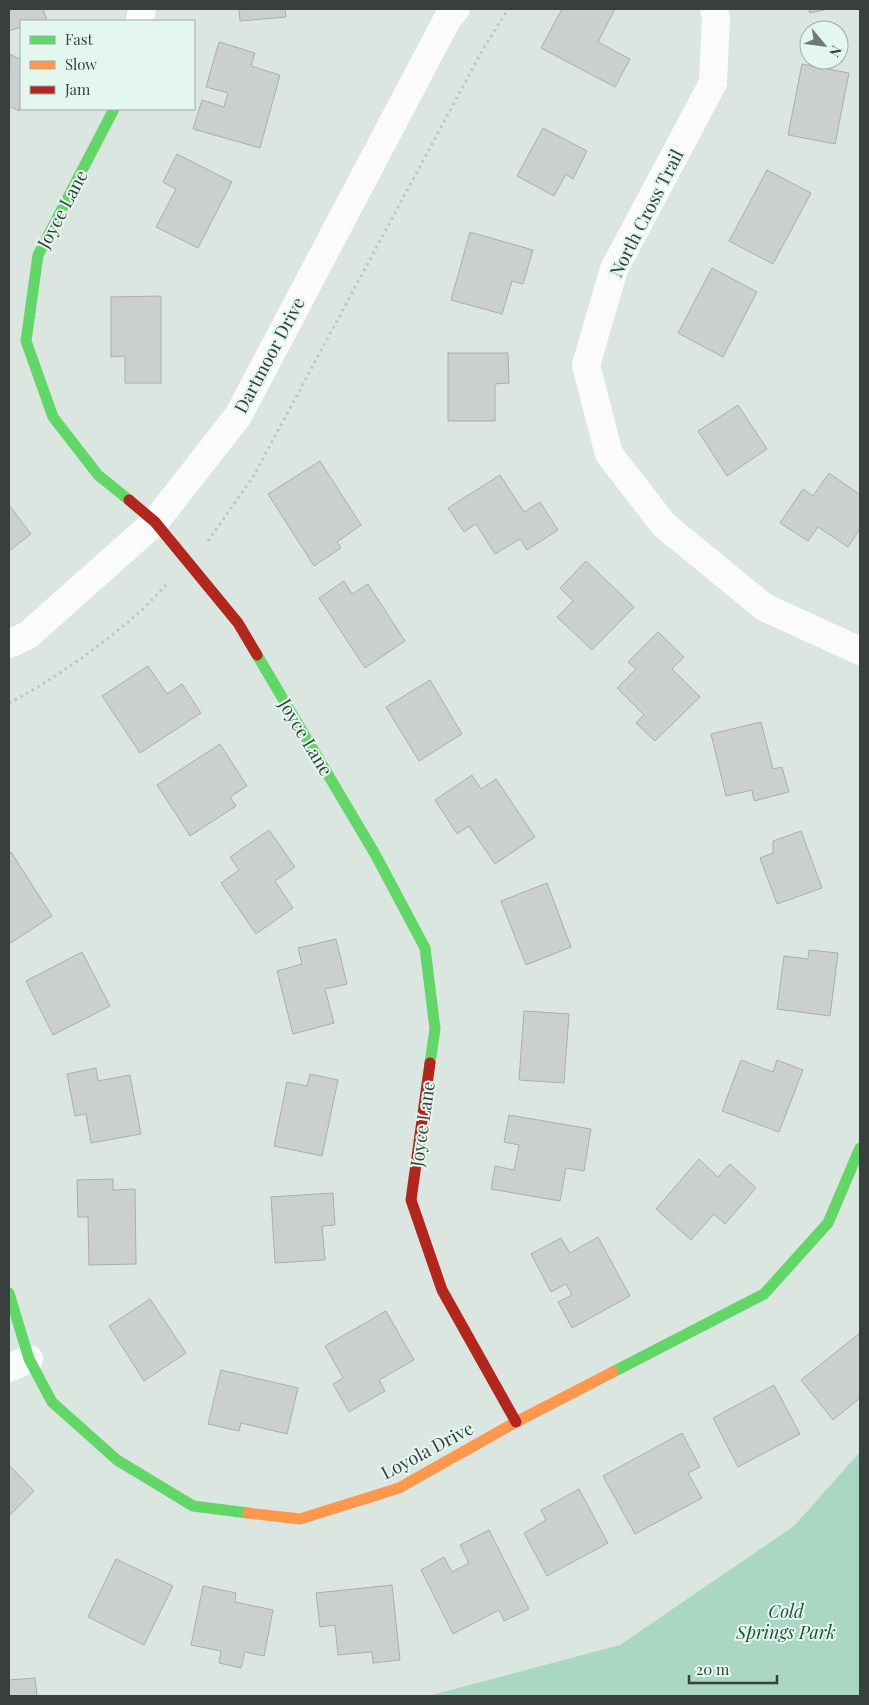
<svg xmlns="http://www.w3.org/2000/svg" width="869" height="1705" font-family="'Playfair Display',serif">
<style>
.green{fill:#aad6c4}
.building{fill:#cbcfcf;stroke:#aaaeae}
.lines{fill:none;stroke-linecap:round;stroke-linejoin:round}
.path{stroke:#c1c4c3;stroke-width:3;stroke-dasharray:2.5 4;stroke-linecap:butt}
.street{stroke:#fafbfa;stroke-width:28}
.fast{stroke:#63d668;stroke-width:11}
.slow{stroke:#ff974d;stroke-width:11}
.jam{stroke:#b3261e;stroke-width:11}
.labels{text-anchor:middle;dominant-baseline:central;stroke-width:4;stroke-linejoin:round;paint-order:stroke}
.street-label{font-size:18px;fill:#383f3c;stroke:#e4f7ee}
.park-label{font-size:18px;font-style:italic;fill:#245141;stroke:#e4f7ee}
</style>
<rect width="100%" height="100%" fill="#dbe6e1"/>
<path class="green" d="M 860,1452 L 860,1696 L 428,1696 L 620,1645 L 794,1526 Z"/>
<g class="building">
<path d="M 9,9 L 43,9 L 47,21 L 21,21 L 21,27 L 9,31 Z"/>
<path d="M 239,9 L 285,9 L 286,17 L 240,21 Z"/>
<path d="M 562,9 L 615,9 L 598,42 L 630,59 L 615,87 L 541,48 Z"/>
<path d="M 809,9 L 828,9 L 810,13 Z"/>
<path d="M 219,42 L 255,53 L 251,66 L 280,75 L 260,148 L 193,129 L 202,100 L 224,107 L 228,93 L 206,87 Z"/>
<path d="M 10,54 L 21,60 L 21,106 L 19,111 L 9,106 Z"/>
<path d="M 802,64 L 849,73 L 835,144 L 788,135 Z"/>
<path d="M 543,128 L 587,151 L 573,179 L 566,174 L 554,196 L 517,176 Z"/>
<path d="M 177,154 L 232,182 L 198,248 L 156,227 L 176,189 L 163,182 Z"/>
<path d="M 767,170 L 811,193 L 773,264 L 729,241 Z"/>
<path d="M 470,232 L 533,250 L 523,284 L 512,281 L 502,314 L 451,300 Z"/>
<path d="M 712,268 L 757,292 L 723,357 L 678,333 Z"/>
<path d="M 161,296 L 161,383 L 125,383 L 125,356 L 111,357 L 111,297 Z"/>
<path d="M 448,353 L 508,353 L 509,383 L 495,384 L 495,421 L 448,421 Z"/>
<path d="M 738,405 L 767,449 L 727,476 L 698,431 Z"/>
<path d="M 320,461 L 361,525 L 337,542 L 341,548 L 314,566 L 268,494 Z"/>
<path d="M 829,473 L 859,494 L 860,493 L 860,529 L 848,547 L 818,527 L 808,541 L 780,523 L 803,489 L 813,496 Z"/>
<path d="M 500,475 L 524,512 L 540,502 L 558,530 L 527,550 L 520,539 L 495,554 L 476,524 L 464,532 L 448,508 Z"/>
<path d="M 9,505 L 31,534 L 9,551 Z"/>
<path d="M 586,561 L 634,607 L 592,650 L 557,617 L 573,601 L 560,588 Z"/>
<path d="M 344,581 L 352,594 L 368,584 L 405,641 L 365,668 L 319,598 Z"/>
<path d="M 658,632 L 684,657 L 672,669 L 700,697 L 655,741 L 636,723 L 644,715 L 617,688 L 636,669 L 628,662 Z"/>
<path d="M 148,666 L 167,694 L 182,684 L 201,713 L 140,753 L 102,696 Z"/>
<path d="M 430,680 L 462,734 L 419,761 L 386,707 Z"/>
<path d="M 761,722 L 773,769 L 782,767 L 789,792 L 754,801 L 752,790 L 726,796 L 711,734 Z"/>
<path d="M 220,744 L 247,786 L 230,797 L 236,806 L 190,836 L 157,785 Z"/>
<path d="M 472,775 L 481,789 L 496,779 L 535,837 L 495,864 L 469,826 L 457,834 L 435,800 Z"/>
<path d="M 269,830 L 295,867 L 275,881 L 293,908 L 256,934 L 221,883 L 239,870 L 230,857 Z"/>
<path d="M 801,831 L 822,888 L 777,904 L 760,858 L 773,853 L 773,841 Z"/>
<path d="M 11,852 L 52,916 L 9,944 L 9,853 Z"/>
<path d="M 547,883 L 571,947 L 526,965 L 501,901 Z"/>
<path d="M 336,939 L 347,984 L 325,989 L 334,1023 L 293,1034 L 277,971 L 302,964 L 298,948 Z"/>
<path d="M 809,950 L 838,953 L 830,1016 L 777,1009 L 784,956 L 808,959 Z"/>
<path d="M 82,952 L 110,1006 L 53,1035 L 26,981 Z"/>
<path d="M 524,1011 L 569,1014 L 564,1083 L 519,1080 Z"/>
<path d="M 741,1060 L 773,1072 L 777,1060 L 803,1070 L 779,1132 L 722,1111 Z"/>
<path d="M 96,1068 L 98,1081 L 130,1075 L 141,1134 L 91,1143 L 86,1114 L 75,1116 L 67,1074 Z"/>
<path d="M 310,1074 L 338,1080 L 322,1156 L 274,1146 L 287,1082 L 307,1086 Z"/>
<path d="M 509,1115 L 591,1129 L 584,1171 L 566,1168 L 560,1201 L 491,1189 L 495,1166 L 514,1170 L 519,1145 L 504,1142 Z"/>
<path d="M 699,1159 L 718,1177 L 730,1164 L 756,1188 L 725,1224 L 714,1214 L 691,1240 L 656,1209 Z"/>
<path d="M 113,1179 L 113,1190 L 135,1189 L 136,1264 L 89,1265 L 88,1217 L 78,1217 L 77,1180 Z"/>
<path d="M 333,1193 L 335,1225 L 322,1226 L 325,1260 L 275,1263 L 271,1197 Z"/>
<path d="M 598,1237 L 630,1296 L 572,1328 L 558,1302 L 572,1295 L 566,1284 L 551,1292 L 531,1254 L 561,1238 L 570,1253 Z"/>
<path d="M 150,1299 L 186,1353 L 144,1381 L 109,1326 Z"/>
<path d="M 386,1311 L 414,1360 L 379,1380 L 385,1391 L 349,1412 L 333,1384 L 343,1378 L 325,1346 Z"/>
<path d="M 860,1333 L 860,1398 L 833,1420 L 801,1380 Z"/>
<path d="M 221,1370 L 298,1388 L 287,1434 L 241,1423 L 239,1431 L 208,1424 Z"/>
<path d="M 774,1385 L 800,1434 L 738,1467 L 713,1418 Z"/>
<path d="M 682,1433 L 700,1467 L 688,1473 L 702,1498 L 635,1534 L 603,1476 Z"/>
<path d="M 9,1465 L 34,1491 L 9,1516 Z"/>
<path d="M 579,1489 L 608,1543 L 547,1576 L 524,1533 L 546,1520 L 541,1510 Z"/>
<path d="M 489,1530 L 529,1609 L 504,1621 L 499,1610 L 453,1634 L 421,1570 L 444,1557 L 452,1572 L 469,1563 L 460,1545 Z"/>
<path d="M 116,1559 L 173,1586 L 144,1645 L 88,1617 Z"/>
<path d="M 392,1585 L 400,1660 L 373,1663 L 372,1652 L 338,1655 L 335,1625 L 320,1627 L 316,1593 Z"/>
<path d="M 203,1586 L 236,1593 L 235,1602 L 273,1610 L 264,1656 L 245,1652 L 241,1668 L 219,1663 L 221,1651 L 191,1645 Z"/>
<path d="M 35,1678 L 37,1696 L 9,1696 L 9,1680 Z"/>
</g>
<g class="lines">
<g class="path">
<path d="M 208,541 L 253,477 L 482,51 L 508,9"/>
<path d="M 9,703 C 50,682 101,646 136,615 C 148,605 158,593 169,582"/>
</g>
<g class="street">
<path d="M 714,9 L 716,18 L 713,83 L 614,269 L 586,365 L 609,454 L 664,525 L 764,607 L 860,651"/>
<path d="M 140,21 L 142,9"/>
<path d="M 9,644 L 28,635 L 155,522 L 238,416 L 448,18 L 456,9"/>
<path d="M 9,1368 L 29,1359"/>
</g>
<g class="fast">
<path d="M 114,109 L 38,255 L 26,341 L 53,417 L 98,475 L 129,500"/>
<path d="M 257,655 L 375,854 L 425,948 L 435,1029 L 430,1063"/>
<path d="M 9,1293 L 29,1359 L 52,1402 L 117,1460 L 193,1506 L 248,1513"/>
<path d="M 613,1372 L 764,1294 L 828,1223 L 860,1148"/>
</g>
<path class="slow" d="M 248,1513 L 300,1519 L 399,1488 L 516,1422 L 613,1372"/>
<g class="jam">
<path d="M 129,500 L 155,522 L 238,623 L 257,655"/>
<path d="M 430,1063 L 411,1200 L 442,1290 L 516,1422"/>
</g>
</g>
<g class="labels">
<g class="street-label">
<text transform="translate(62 209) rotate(-62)">Joyce Lane</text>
<text transform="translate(646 213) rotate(-63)">North Cross Trail</text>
<text transform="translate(269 355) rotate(-62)">Dartmoor Drive</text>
<text transform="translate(306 737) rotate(59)">Joyce Lane</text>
<text transform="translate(422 1124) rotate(-82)">Joyce Lane</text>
<text transform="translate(427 1450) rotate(-28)">Loyola Drive</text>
</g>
<g class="park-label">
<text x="786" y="1611">Cold<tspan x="786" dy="21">Springs Park</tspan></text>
</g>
</g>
<rect width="869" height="1705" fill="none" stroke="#383f3c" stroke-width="20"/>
<rect x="20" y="20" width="175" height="90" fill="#e4f7ee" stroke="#9fada7"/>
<rect x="30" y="36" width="25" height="8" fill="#63d668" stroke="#9fada7"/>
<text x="65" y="45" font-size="15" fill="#383f3c">Fast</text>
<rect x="30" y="61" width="25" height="8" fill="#ff974d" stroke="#9fada7"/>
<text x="65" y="70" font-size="15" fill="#383f3c">Slow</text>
<rect x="30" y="86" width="25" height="8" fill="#b3261e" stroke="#9fada7"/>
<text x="65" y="95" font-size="15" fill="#383f3c">Jam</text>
<g transform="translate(824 45) rotate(119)"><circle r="24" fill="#e4f7ee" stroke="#9fada7"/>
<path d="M0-4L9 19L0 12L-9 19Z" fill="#717976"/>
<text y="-8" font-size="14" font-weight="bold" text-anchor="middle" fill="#383f3c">N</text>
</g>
<path d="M689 1675v8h88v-8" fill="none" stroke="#383f3c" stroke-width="2.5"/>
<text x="696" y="1675" font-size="15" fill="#383f3c" stroke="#e4f7ee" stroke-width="4" paint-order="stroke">20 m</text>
</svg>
